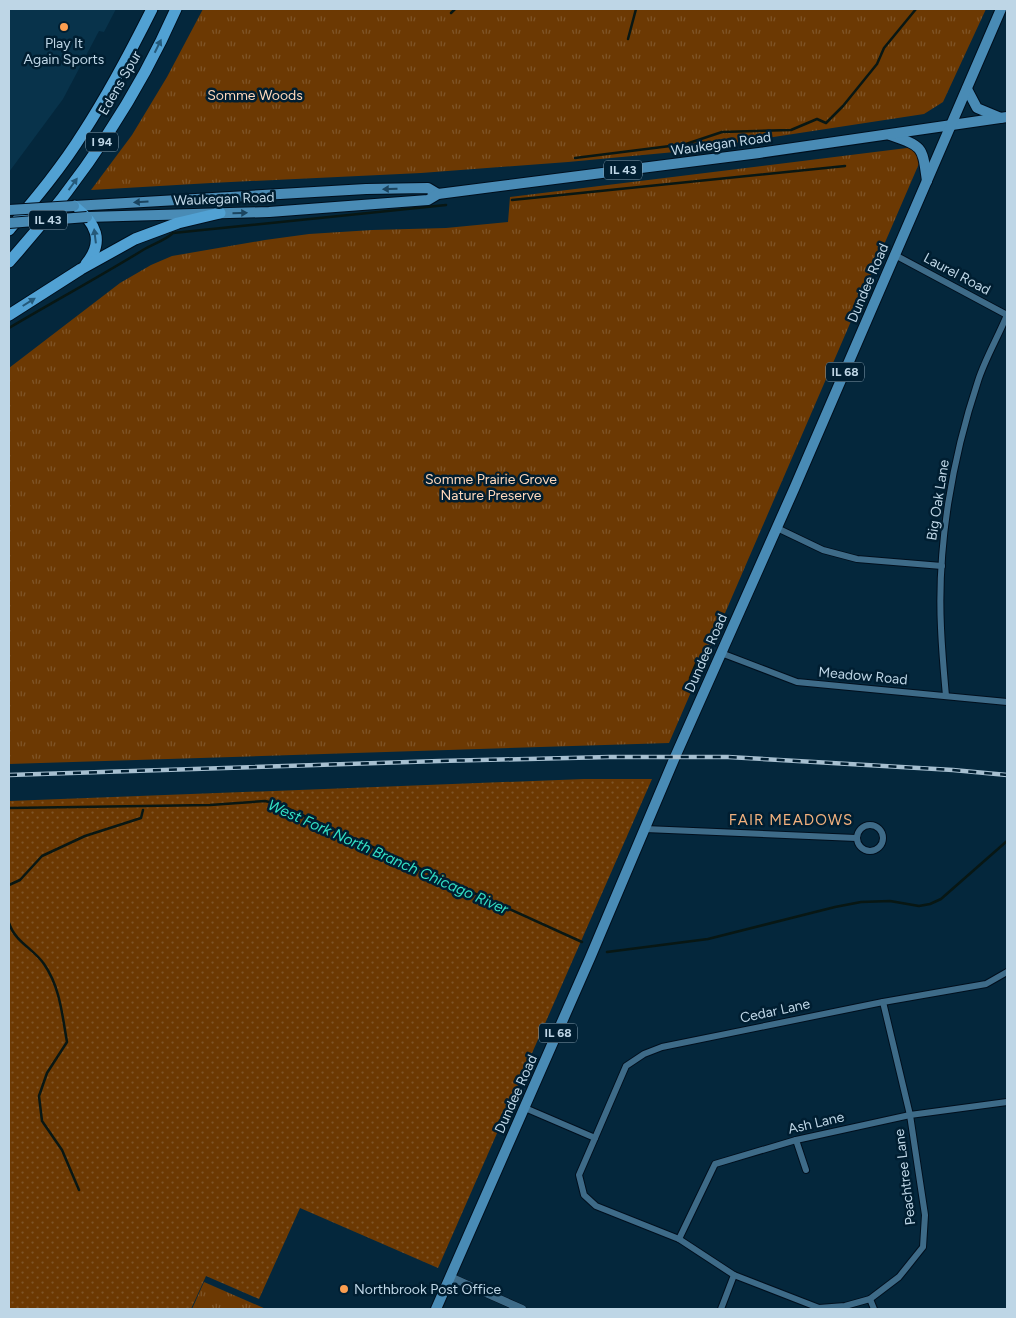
<svg xmlns="http://www.w3.org/2000/svg" width="1016" height="1318" font-family="Figtree,sans-serif">
<style>
.built{fill:#08334b}
.grass{fill:url(#grass-dots)}
.park{fill:url(#park-tufts)}
.lines{fill:none;stroke-linecap:round;stroke-linejoin:round}
.stream{stroke:#081714;stroke-width:2.5}
.minor-casing{stroke:#000f1d;stroke-width:8}
.tertiary-casing{stroke:#000f1d;stroke-width:9}
.primary-casing{stroke:#000f1d;stroke-width:12}
.motorway-casing{stroke:#000f1d;stroke-width:13}
.minor{stroke:#3e6b88;stroke-width:6}
.tertiary{stroke:#3e6b88;stroke-width:8}
.primary{stroke:#498bb5;stroke-width:10}
.motorway{stroke:#51a1d3;stroke-width:11}
.rail-casing{stroke:#a6bfd0;stroke-width:4.5}
.rail{stroke:#001e31;stroke-width:2.5;stroke-dasharray:8;stroke-linecap:butt}
.primary-bridge-casing{stroke:#000f1d;stroke-width:12;stroke-linecap:butt}
.primary-bridge{stroke:#498bb5;stroke-width:10}
.oneway{fill:#24597a}
.oneway2{fill:#1a445f}
.poi-dot{fill:#fb9e50;stroke:#001e31;stroke-width:2}
.labels{text-anchor:middle;dominant-baseline:central;stroke-width:5;stroke-linejoin:round;paint-order:stroke}
.shield{fill:#001e31;stroke:#859fb0;stroke-width:1}
.shield-label{font-size:12px;font-weight:bold;fill:#bed6e6}
.poi-label{font-size:14px;fill:#bed6e6;stroke:#001e31}
.street-label{font-size:14px;fill:#bed6e6;stroke:#001e31}
.park-label{font-size:14px;fill:#fed8bc;stroke:#001e31}
.neighbourhood-label{font-size:15px;letter-spacing:1px;fill:#f1b17e;stroke:#001e31}
.water-label{font-size:15px;font-style:italic;fill:#32e0c4;stroke:#001e31}
</style>
<defs>
<pattern id="grass-dots" width="8" height="8" patternUnits="userSpaceOnUse" patternTransform="scale(1.25)"><rect width="8" height="8" fill="#6c3903"/><path d="M2 2h.1M6 6h.1" fill="none" stroke="#7f5528" stroke-width="1.8" stroke-linecap="round"/></pattern>
<pattern id="park-tufts" width="24" height="20" patternUnits="userSpaceOnUse" patternTransform="scale(1.25)"><rect width="24" height="20" fill="#6c3903"/><path d="M3 7l-1-3M5 7V3M7 7l1-3M15 17l-1-3M17 17v-4M19 17l1-3" fill="none" stroke="#7f5528"/></pattern>
</defs>
<rect width="100%" height="100%" fill="#04273c"/>
<path class="built" d="M 9,9 L 116,9 L 104,32 L 99,31 L 63,99 L 9,172 Z"/>
<path class="grass" d="M 584,779 L 652,779 L 438,1268 L 300,1208 L 259,1299 L 206,1276 L 191,1309 L 12,1309 L 9,1308 L 9,801 Z"/>
<g class="park">
<path d="M 203,9 L 986,9 L 943,102 L 924,114 L 675,152 L 568,162 L 421,173 L 211,183 L 91,190 L 132,135 L 167,77 Z"/>
<path d="M 915,147 L 921,159 L 669,743 L 9,764 L 9,368 L 120,283 L 151,265 L 172,256 L 265,240 L 309,234 L 372,230 L 446,228 L 508,222 L 510,197 Z"/>
<path d="M 204,1282 L 266,1309 L 192,1309 Z"/>
</g>
<g class="lines">
<g class="stream">
<path d="M 451,13 L 455,9"/>
<path d="M 628,39 L 636,9"/>
<path d="M 575,158 L 686,144 L 722,132 L 791,130 L 817,119 L 826,123 L 843,106 L 877,64 L 884,48 L 916,9"/>
<path d="M 512,200 L 845,166"/>
<path d="M 9,328 C 53,302 99,277 143,250 C 153,244 164,241 173,233 L 446,205"/>
<path d="M 690,678 L 698,659"/>
<path d="M 9,808 L 210,805 L 265,801 L 278,804 L 582,942"/>
<path d="M 9,885 L 20,880 L 42,856 L 85,836 L 141,818 L 143,810"/>
<path d="M 9,923 C 15,942 34,949 44,964 C 60,987 62,1014 67,1042 L 47,1073 L 39,1096 L 42,1121 L 62,1150 L 79,1190"/>
<path d="M 607,952 L 708,939 L 835,907 L 861,902 L 890,901 L 919,906 L 930,904 L 941,899 L 1007,841"/>
</g>
<defs>
<g id="minor">
<path d="M 895,255 L 1007,315 C 998,337 985,359 978,381 C 952,459 937,546 941,628 C 942,651 944,674 946,696"/>
<path d="M 777,528 L 823,550 L 857,559 L 942,566"/>
<path d="M 721,653 L 797,682 L 1007,702"/>
<circle cx="870" cy="838" r="13"/>
<path d="M 645,829 L 856,838"/>
<path d="M 525,1108 L 595,1138 L 579,1175 L 584,1195 L 596,1206 L 679,1239 L 734,1275 L 819,1308 L 845,1306 L 870,1299 L 899,1277 L 923,1247 L 925,1215 L 910,1115 L 883,1002"/>
<path d="M 595,1138 L 626,1066 L 644,1054 L 662,1047 L 883,1002 L 986,984 L 1007,972"/>
<path d="M 796,1140 L 806,1170"/>
<path d="M 679,1239 L 715,1164 L 796,1140 L 910,1115 L 1007,1102"/>
<path d="M 870,1299 L 874,1309"/>
<path d="M 721,1309 L 734,1275"/>
</g>
<path id="tertiary" d="M 450,1277 L 522,1309"/>
<g id="primary">
<path d="M 967,89 L 977,108 L 1001,118"/>
<path d="M 890,135 C 924,147 922,146 927,181"/>
<path d="M 74,206 L 366,189 L 428,188 L 438,194"/>
<path d="M 87,217 L 269,212 L 428,200 L 438,194 L 759,153 L 1007,117"/>
<path d="M 436,1309 L 590,958 L 675,757 L 794,489 L 1001,9"/>
</g>
<g id="motorway">
<path d="M 74,206 C 96,223 105,241 86,264"/>
<path d="M 9,230 C 35,199 62,167 83,133 C 109,93 131,51 152,9"/>
<path d="M 9,262 C 76,187 135,102 176,9"/>
<path d="M 9,315 L 81,269 L 135,239 L 178,223 L 220,213"/>
</g>
</defs>
<use href="#minor" class="minor-casing"/>
<use href="#tertiary" class="tertiary-casing"/>
<use href="#primary" class="primary-casing"/>
<use href="#motorway" class="motorway-casing"/>
<use href="#minor" class="minor"/>
<use href="#tertiary" class="tertiary"/>
<use href="#primary" class="primary"/>
<use href="#motorway" class="motorway"/>
<defs>
<path id="rail" d="M 9,775 L 440,761 L 609,757 L 728,757 L 953,770 L 1007,775"/>
</defs>
<use href="#rail" class="rail-casing"/>
<use href="#rail" class="rail"/>
<defs>
<g id="primary-bridge">
<path d="M 9,210 L 74,206"/>
<path d="M 9,223 L 87,217"/>
</g>
</defs>
<use href="#primary-bridge" class="primary-bridge-casing"/>
<use href="#primary-bridge" class="primary-bridge"/>
</g>
<defs><path id="oneway-solid" d="M-6-.8H1V-3.2L6.5 0L1 3.2V.8H-6Z" transform="scale(1.25)"/></defs>
<g class="oneway">
<use href="#oneway-solid" transform="translate(158 46) rotate(-64)"/>
<use href="#oneway-solid" transform="translate(73 184) rotate(-54)"/>
<use href="#oneway-solid" transform="translate(95 236) rotate(-97)"/>
<use href="#oneway-solid" transform="translate(29 302) rotate(-32)"/>
</g>
<g class="oneway2">
<use href="#oneway-solid" transform="translate(390 189) rotate(179)"/>
<use href="#oneway-solid" transform="translate(141 202) rotate(177)"/>
<use href="#oneway-solid" transform="translate(240 213) rotate(-1)"/>
</g>
<g class="poi-dot">
<circle cx="64" cy="27" r="5"/>
<circle cx="344" cy="1289" r="5"/>
</g>
<g class="labels">
<g class="shield">
<rect x="86" y="132.5" width="32" height="19" rx="4"/>
<rect x="604" y="160.5" width="38" height="19" rx="4"/>
<rect x="29" y="210.5" width="38" height="19" rx="4"/>
<rect x="826" y="362.5" width="38" height="19" rx="4"/>
<rect x="539" y="1023.5" width="38" height="19" rx="4"/>
</g>
<g class="shield-label">
<text x="102" y="142">I 94</text>
<text x="623" y="170">IL 43</text>
<text x="48" y="220">IL 43</text>
<text x="845" y="372">IL 68</text>
<text x="558" y="1033">IL 68</text>
</g>
<g class="poi-label">
<text x="64" y="43">Play It<tspan x="64" dy="16">Again Sports</tspan></text>
<text x="354" y="1289" text-anchor="start">Northbrook Post Office</text>
</g>
<g class="street-label">
<text transform="translate(120 83) rotate(-60)">Edens Spur</text>
<text transform="translate(721 144) rotate(-8)">Waukegan Road</text>
<text transform="translate(224 199) rotate(-2)">Waukegan Road</text>
<text transform="translate(957 274) rotate(28)">Laurel Road</text>
<text transform="translate(868 283) rotate(-67)">Dundee Road</text>
<text transform="translate(938 500) rotate(-81)">Big Oak Lane</text>
<text transform="translate(706 653) rotate(-66)">Dundee Road</text>
<text transform="translate(863 676) rotate(5)">Meadow Road</text>
<text transform="translate(775 1011) rotate(-12)">Cedar Lane</text>
<text transform="translate(516 1094) rotate(-66)">Dundee Road</text>
<text transform="translate(816 1123) rotate(-13)">Ash Lane</text>
<text transform="translate(905 1177) rotate(-97)">Peachtree Lane</text>
</g>
<g class="park-label">
<text x="255" y="95">Somme Woods</text>
<text x="491" y="479">Somme Prairie Grove<tspan x="491" dy="16">Nature Preserve</tspan></text>
</g>
<g class="neighbourhood-label">
<text x="791" y="820">FAIR MEADOWS</text>
</g>
<g class="water-label">
<text transform="translate(388 857) rotate(24)">West Fork North Branch Chicago River</text>
</g>
</g>
<rect width="1016" height="1318" fill="none" stroke="#bed6e6" stroke-width="20"/>
</svg>
